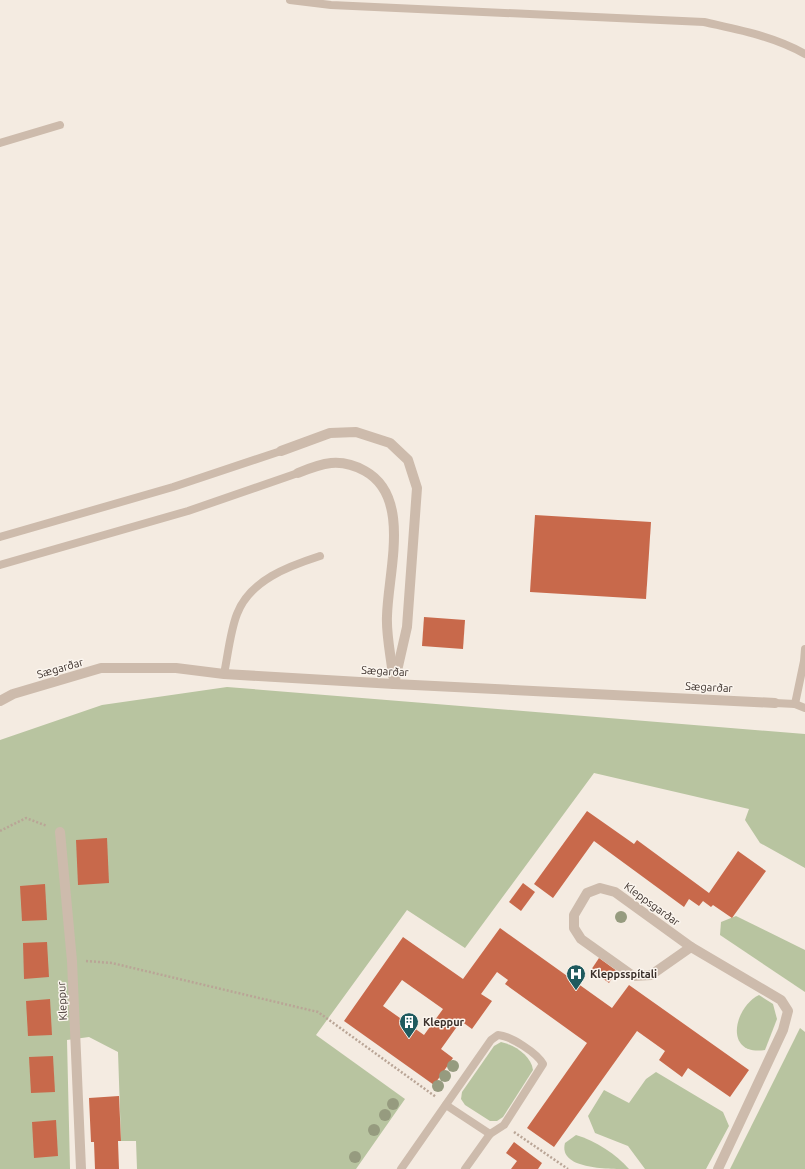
<svg xmlns="http://www.w3.org/2000/svg" width="805" height="1169" font-family="Ubuntu,sans-serif">
<style>
.green{fill:#b8c4a0}
.building{fill:#c8694b;fill-rule:evenodd}
.lines{fill:none;stroke-linecap:round;stroke-linejoin:round}
.path{stroke:#b9a596;stroke-width:2.5;stroke-dasharray:2 2;stroke-linecap:butt}
.lane{stroke:#cdbbac;stroke-width:8}
.street{stroke:#cdbbac;stroke-width:10}
.tree{fill:#969b7f}
.labels{text-anchor:middle;dominant-baseline:central;stroke-width:3;stroke-linejoin:round;paint-order:stroke}
.street-label{font-size:11px;fill:#3b302b;stroke:#fbf5ee}
.poi-label{font-size:11px;font-weight:bold;fill:#3b302b;stroke:#fbf5ee;text-anchor:start}
</style>
<rect width="100%" height="100%" fill="#f4ebe1"/>
<g class="green">
<path d="M 227,687 L 805,734 L 805,868 L 760,843 L 745,820 L 749,809 L 594,773 L 465,948 L 407,910 L 316,1035 L 405,1099 L 356,1169 L 124,1169 L 137,1169 L 136,1141 L 121,1141 L 118,1052 L 89,1037 L 67,1040 L 70,1169 L 0,1169 L 0,740 L 102,705 Z"/>
<path d="M 736,916 L 805,950 L 805,992 L 720,935 L 721,922 Z"/>
<path d="M 759,995 L 773,1004 L 777,1019 L 765,1050 C 723,1056 734,1007 759,995 Z"/>
<path d="M 800,1028 L 805,1032 L 805,1169 L 730,1169 Z"/>
<path d="M 501,1042 C 515,1045 531,1056 533,1070 L 503,1117 L 497,1121 L 490,1121 L 465,1105 L 461,1099 L 462,1092 L 494,1046 Z"/>
<path d="M 656,1072 L 723,1112 L 729,1126 L 706,1169 L 645,1169 L 628,1146 L 595,1133 L 588,1116 L 604,1090 L 629,1103 L 646,1079 Z"/>
<path d="M 576,1135 C 596,1141 616,1154 629,1169 C 606,1169 558,1169 565,1143 Z"/>
</g>
<g class="building">
<path d="M 535,515 L 651,522 L 646,599 L 530,592 Z"/>
<path d="M 424,617 L 465,620 L 463,649 L 422,646 Z"/>
<path d="M 587,811 L 634,844 L 637,840 L 709,893 L 738,851 L 766,871 L 732,918 L 713,905 L 711,907 L 703,901 L 699,906 L 689,899 L 684,907 L 594,841 L 553,898 L 534,884 Z"/>
<path d="M 107,838 L 109,883 L 78,885 L 76,840 Z"/>
<path d="M 523,883 L 535,892 L 521,911 L 509,902 Z"/>
<path d="M 45,884 L 47,920 L 22,921 L 20,886 Z"/>
<path d="M 500,928 L 612,1008 L 629,985 L 749,1070 L 730,1097 L 688,1068 L 682,1077 L 659,1060 L 665,1051 L 637,1031 L 554,1147 L 527,1128 L 587,1043 L 505,984 L 508,980 L 497,972 L 481,994 L 492,1001 L 472,1029 L 461,1021 L 441,1049 L 453,1058 L 434,1085 L 344,1021 L 403,937 L 463,979 ZM 402,980 L 443,1009 L 424,1035 L 383,1006 Z"/>
<path d="M 47,942 L 49,977 L 24,979 L 23,943 Z"/>
<path d="M 599,958 L 617,971 L 609,983 L 591,970 Z"/>
<path d="M 50,999 L 52,1035 L 28,1036 L 26,1001 Z"/>
<path d="M 53,1056 L 55,1092 L 31,1093 L 29,1057 Z"/>
<path d="M 119,1096 L 121,1141 L 118,1141 L 119,1169 L 95,1169 L 94,1142 L 91,1142 L 89,1098 Z"/>
<path d="M 56,1120 L 58,1156 L 34,1158 L 32,1122 Z"/>
<path d="M 514,1142 L 542,1163 L 538,1169 L 511,1169 L 517,1161 L 506,1153 Z"/>
</g>
<g class="lines">
<g class="path">
<path d="M 0,831 L 26,818 L 47,826"/>
<path d="M 86,961 L 112,963 L 137,969 L 318,1012 L 436,1097"/>
<path d="M 514,1132 L 568,1169"/>
</g>
<g class="lane">
<path d="M 290,0 L 331,5 L 704,22 C 739,30 773,36 805,54"/>
<path d="M 0,143 L 60,125"/>
<path d="M 0,537 L 173,487 L 281,451"/>
<path d="M 0,565 L 188,511 L 298,473"/>
<path d="M 224,674 C 228,655 230,632 237,614 C 250,580 289,566 320,556"/>
<path d="M 775,703 L 795,704 L 804,661 L 805,649"/>
<path d="M 795,704 L 805,708"/>
<path d="M 446,1105 L 490,1134"/>
<path d="M 401,1169 L 491,1040 L 498,1035 C 511,1036 537,1053 543,1064 L 504,1125 L 490,1134 L 465,1169"/>
</g>
<g class="street">
<path d="M 281,451 L 330,433 L 356,432 L 390,443 L 408,460 L 417,488 L 407,627 L 394,684"/>
<path d="M 298,473 C 322,463 340,457 365,471 C 412,497 388,572 387,616 C 386,635 391,656 393,676"/>
<path d="M 0,701 L 13,694 L 101,668 L 176,668 L 224,674 L 394,684 L 775,703"/>
<path d="M 60,832 L 72,961 L 81,1169"/>
<path d="M 600,888 L 615,892 L 691,947 L 651,975 L 633,976 L 581,939 L 574,928 L 574,915 L 587,893 Z"/>
<path d="M 691,947 L 781,1000 L 788,1011 L 783,1030 L 718,1169"/>
</g>
</g>
<g class="tree">
<circle cx="621" cy="917" r="6"/>
<circle cx="453" cy="1066" r="6"/>
<circle cx="445" cy="1076" r="6"/>
<circle cx="438" cy="1086" r="6"/>
<circle cx="393" cy="1104" r="6"/>
<circle cx="385" cy="1115" r="6"/>
<circle cx="374" cy="1130" r="6"/>
<circle cx="355" cy="1157" r="6"/>
</g>
<defs>
<symbol id="hospital-pin" viewBox="-11 -11 22 30"><path d="M0 17L-7.5 6A9.5 9.5 0 1 1 7.5 6Z" fill="#1f5a5e" stroke="#fbf5ee"/><path d="M-5-5h3v3.5h4V-5h3V5h-3V1.5h-4V5h-3Z" fill="#fff"/></symbol>
<symbol id="building-pin" viewBox="-11 -11 22 30"><path d="M0 17L-7.5 6A9.5 9.5 0 1 1 7.5 6Z" fill="#1f5a5e" stroke="#fbf5ee"/><path d="M-4-6H4V6H1V3H-1V6H-4ZM-2.5-4.3h1.7v1.8h-1.7ZM.8-4.3h1.7v1.8H.8ZM-2.5-1h1.7V.8h-1.7ZM.8-1h1.7V.8H.8Z" fill="#fff"/></symbol>
</defs>
<g fill-rule="evenodd">
<use href="#hospital-pin" x="565" y="963" width="22" height="30"/>
<use href="#building-pin" x="398" y="1011" width="22" height="30"/>
</g>
<g class="labels">
<g class="street-label">
<text transform="translate(60 668) rotate(-16)">Sægarðar</text>
<text transform="translate(385 671) rotate(3)">Sægarðar</text>
<text transform="translate(709 687) rotate(3)">Sægarðar</text>
<text transform="translate(652 904) rotate(36)">Kleppsgarðar</text>
<text transform="translate(62 1001) rotate(-93)">Kleppur</text>
</g>
<g class="poi-label">
<text x="590" y="974">Kleppsspítali</text>
<text x="423" y="1022">Kleppur</text>
</g>
</g>
</svg>
